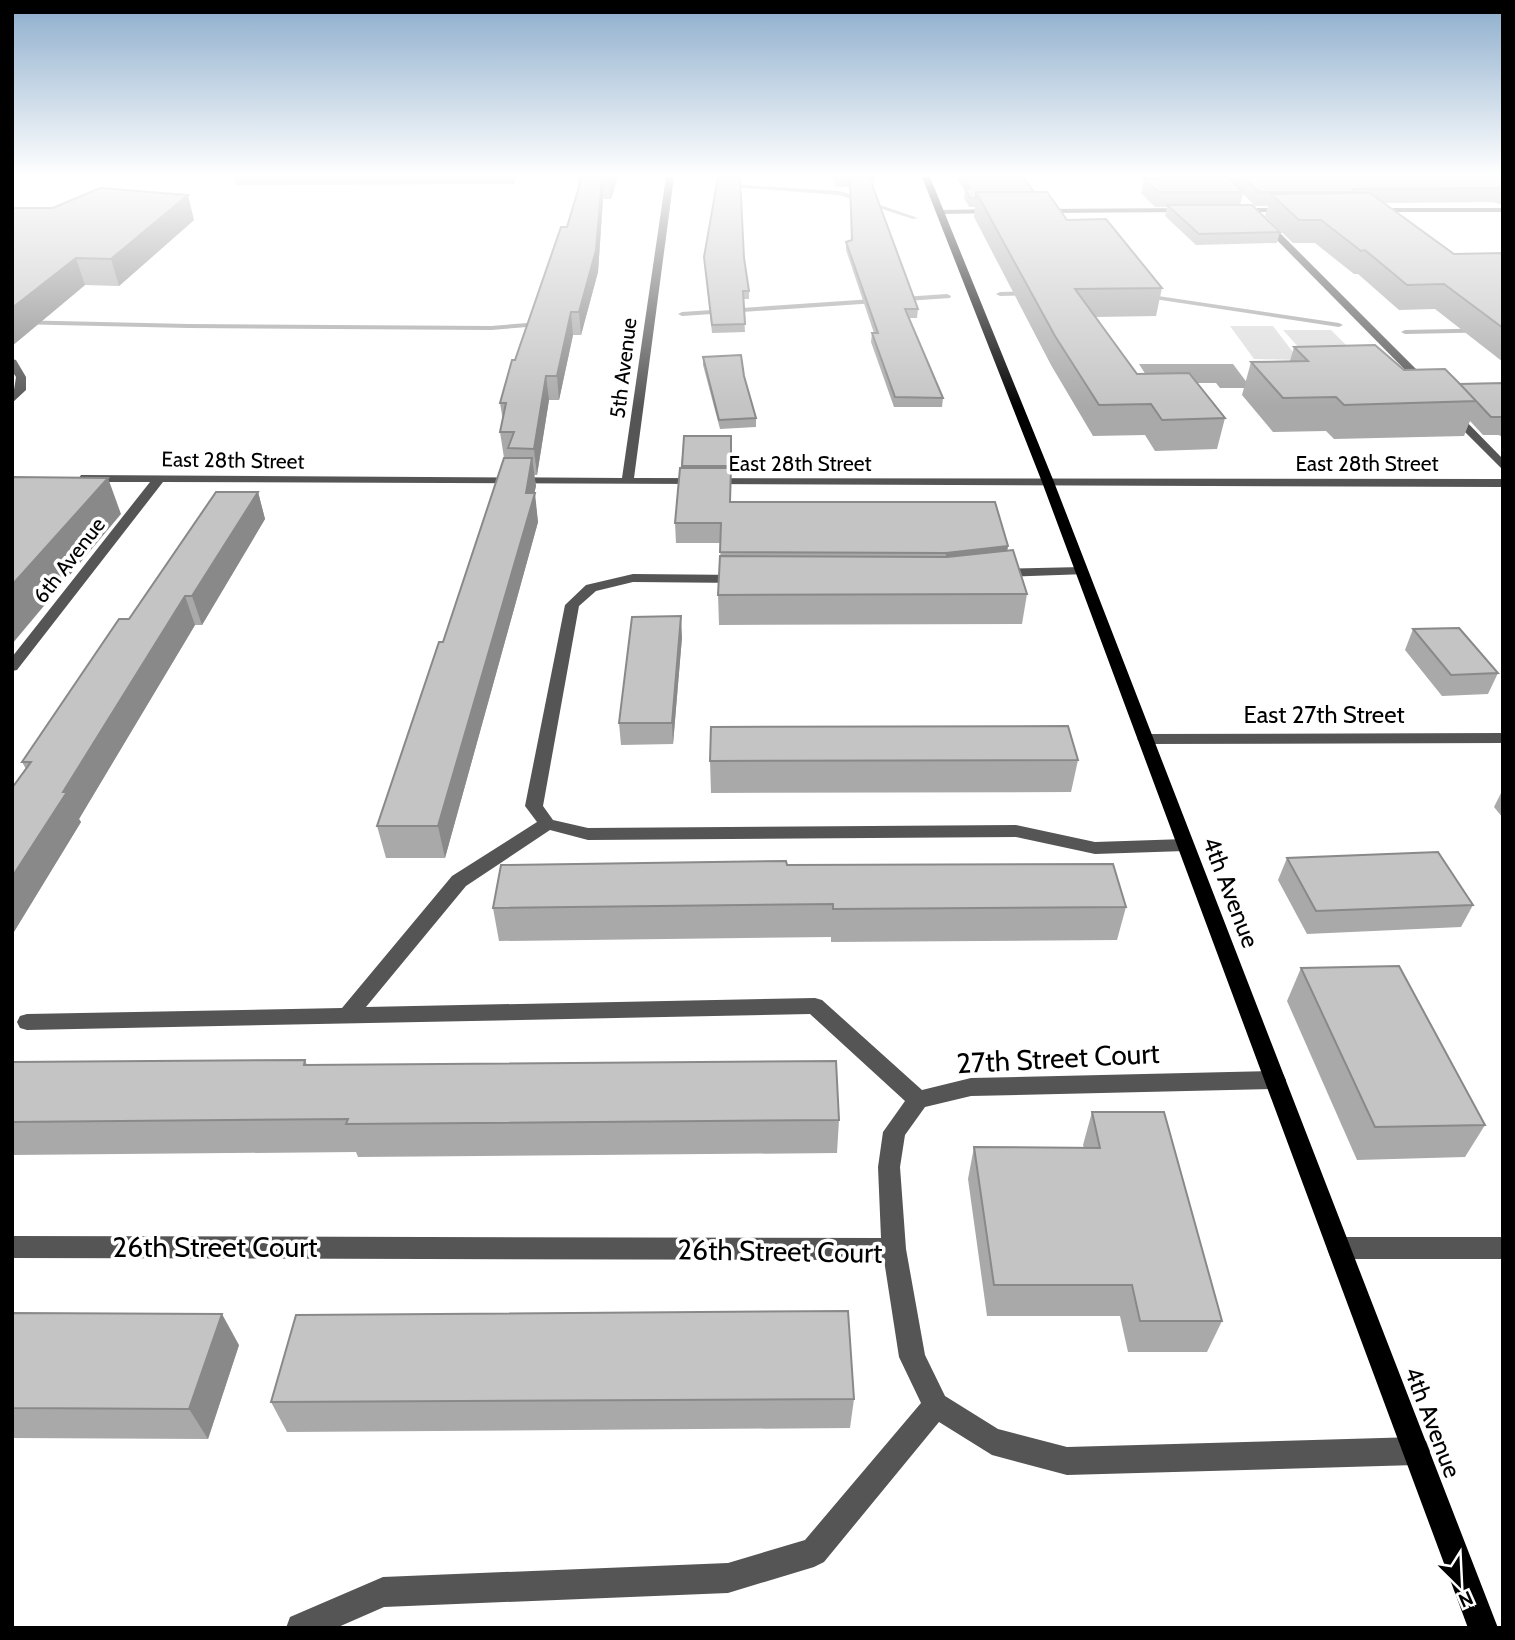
<svg xmlns="http://www.w3.org/2000/svg" width="1515" height="1640" font-family="Cabin,sans-serif">
<style>
.green{fill:#dcdcdc}
.water{fill:#a3a3a3}
.lines{fill:none;stroke-linecap:round;stroke-linejoin:round}
.stream{fill:#a3a3a3;fill-rule:evenodd}
.minor{fill:#555;fill-rule:evenodd}
.major{fill:#000;fill-rule:evenodd}
.wall{fill:#a9a9a9}
.shaded-wall{fill:#898989}
.building{fill:#c4c4c4;stroke:#898989;stroke-width:2}
.labels{text-anchor:middle;dominant-baseline:central;stroke-width:7;stroke-linejoin:round;paint-order:stroke}
.far-street-label{font-size:21px;fill:#000;stroke:#fff}
.street-label{font-size:24px;fill:#000;stroke:#fff}
.near-street-label{font-size:28px;fill:#000;stroke:#fff}
</style>
<rect width="100%" height="100%" fill="#fff"/>
<g class="green">
<path d="M 1230,326 L 1273,326 L 1299,360 L 1254,359 Z"/>
<path d="M 1283,330 L 1331,330 L 1362,361 L 1311,361 Z"/>
</g>
<path class="water" d="M 1139,364 L 1233,364 L 1251,388 L 1220,388 L 1216,383 L 1151,383 Z"/>
<g class="lines">
<g class="stream">
<path d="M 730,184 L 840,191 L 918,218 L 913,219 L 839,195 L 732,187 Z"/>
<path d="M 1030,291 L 1033,291 L 1033,295 L 1000,296 L 996,294 L 1000,292 Z"/>
<path d="M 1138,293 L 1339,323 L 1343,325 L 1339,327 L 1141,297 L 1138,297 Z"/>
<path d="M 947,294 L 951,296 L 950,298 L 682,316 L 678,314 L 682,312 Z"/>
<path d="M 12,320 L 189,324 L 491,326 L 540,322 L 544,324 L 540,326 L 491,330 L 189,328 L 12,324 Z"/>
<path d="M 1503,328 L 1503,332 L 1405,334 L 1401,332 L 1405,330 Z"/>
</g>
<g class="minor">
<path d="M 666,177 L 674,177 L 634,478 L 1503,479 L 1503,487 L 163,482 L 17,670 L 12,671 L 12,657 L 150,482 L 85,482 L 79,478 L 81,475 L 622,478 Z"/>
<path d="M 1191,208 L 1188,212 L 1037,213 L 1033,211 L 1037,209 Z"/>
<path d="M 1233,208 L 1289,208 L 1293,210 L 1289,212 L 1230,212 Z"/>
<path d="M 1370,208 L 1503,208 L 1503,212 L 1367,212 Z"/>
<path d="M 999,209 L 1002,213 L 941,214 L 937,212 L 941,210 Z"/>
<path d="M 1260,219 L 1266,219 L 1432,385 L 1432,389 L 1424,389 L 1260,223 Z"/>
<path d="M 12,359 L 16,360 L 26,377 L 26,390 L 12,403 L 16,377 L 12,371 Z"/>
<path d="M 1448,411 L 1456,411 L 1503,459 L 1503,470 L 1448,415 Z"/>
<path d="M 1082,567 L 1087,568 L 1087,574 L 998,577 L 991,573 L 998,569 Z"/>
<path d="M 633,574 L 743,575 L 750,579 L 743,583 L 633,582 L 596,591 L 579,606 L 543,806 L 553,820 L 588,828 L 1016,825 L 1095,842 L 1185,839 L 1194,845 L 1185,851 L 1095,854 L 1016,837 L 588,840 L 550,830 L 466,886 L 366,1007 L 815,998 L 822,1000 L 922,1090 L 971,1078 L 1275,1071 L 1283,1074 L 1286,1080 L 1283,1086 L 1275,1089 L 971,1096 L 925,1107 L 905,1135 L 900,1167 L 906,1249 L 925,1355 L 945,1396 L 998,1429 L 1067,1447 L 1416,1437 L 1426,1441 L 1430,1451 L 1426,1461 L 1416,1465 L 1067,1475 L 992,1455 L 939,1422 L 824,1562 L 814,1567 L 728,1593 L 384,1607 L 336,1628 L 286,1628 L 290,1617 L 383,1577 L 728,1563 L 805,1540 L 921,1403 L 899,1357 L 884,1260 L 12,1258 L 12,1236 L 881,1238 L 878,1167 L 883,1132 L 905,1101 L 810,1014 L 27,1030 L 20,1028 L 17,1022 L 20,1016 L 27,1014 L 342,1008 L 452,876 L 537,822 L 525,806 L 565,605 L 586,585 Z"/>
<path d="M 1503,733 L 1503,743 L 1145,744 L 1137,739 L 1145,734 Z"/>
<path d="M 1339,1237 L 1503,1237 L 1503,1259 L 1339,1259 L 1330,1256 L 1327,1248 L 1330,1240 Z"/>
</g>
<path class="major" d="M 922,177 L 930,177 L 1054,482 L 1498,1628 L 1468,1628 L 1042,482 Z"/>
</g>
<g class="wall">
<path d="M 234,177 L 517,177 L 514,184 L 236,185 Z"/>
<path d="M 578,177 L 618,177 L 611,199 L 603,199 L 598,272 L 581,335 L 573,335 L 559,400 L 549,400 L 537,475 L 534,475 L 536,486 L 534,493 L 538,522 L 445,858 L 386,858 L 377,826 L 509,458 L 504,458 L 500,432 L 503,421 L 500,403 L 567,227 L 578,188 Z"/>
<path d="M 832,177 L 873,177 L 874,187 L 873,187 L 918,309 L 917,318 L 909,318 L 943,398 L 942,407 L 894,407 L 871,342 L 872,333 L 874,333 L 846,250 L 846,242 L 852,240 L 849,187 L 836,187 Z"/>
<path d="M 956,177 L 1023,177 L 1034,192 L 1067,220 L 1162,288 L 1156,316 L 1095,317 L 1137,374 L 1225,418 L 1217,449 L 1155,451 L 1145,435 L 1093,436 L 1051,365 L 974,217 L 975,207 L 969,207 L 964,198 L 965,191 Z"/>
<path d="M 1142,177 L 1503,177 L 1503,205 L 1493,202 L 1384,203 L 1454,254 L 1503,253 L 1503,362 L 1435,309 L 1399,310 L 1358,274 L 1354,274 L 1315,243 L 1293,243 L 1265,216 L 1268,206 L 1255,206 L 1243,194 L 1240,205 L 1280,232 L 1277,243 L 1196,245 L 1165,216 L 1167,207 L 1155,207 L 1141,193 L 1144,179 Z"/>
<path d="M 12,208 L 194,220 L 119,286 L 85,285 L 12,346 Z"/>
<path d="M 704,257 L 744,258 L 749,291 L 749,299 L 743,299 L 745,332 L 712,333 Z"/>
<path d="M 1294,347 L 1404,370 L 1460,384 L 1503,383 L 1503,438 L 1499,435 L 1483,435 L 1470,421 L 1464,436 L 1334,439 L 1326,431 L 1273,432 L 1242,395 L 1251,362 L 1290,361 Z"/>
<path d="M 703,357 L 744,376 L 756,418 L 756,427 L 720,429 L 703,365 Z"/>
<path d="M 684,436 L 731,436 L 731,502 L 1008,546 L 1007,550 L 1027,594 L 1022,624 L 719,625 L 718,595 L 721,543 L 676,543 L 675,523 Z"/>
<path d="M 258,492 L 265,519 L 202,625 L 195,625 L 79,819 L 81,822 L 12,935 L 12,788 L 26,769 L 22,762 L 129,619 Z"/>
<path d="M 1413,629 L 1498,673 L 1488,694 L 1442,696 L 1405,650 Z"/>
<path d="M 682,637 L 673,744 L 621,745 L 619,723 Z"/>
<path d="M 1078,760 L 1071,792 L 711,793 L 710,761 Z"/>
<path d="M 1503,789 L 1503,818 L 1494,807 Z"/>
<path d="M 1287,858 L 1473,905 L 1461,927 L 1307,934 L 1278,880 Z"/>
<path d="M 787,865 L 1126,907 L 1117,940 L 831,942 L 831,937 L 499,941 L 493,908 Z"/>
<path d="M 1301,968 L 1485,1125 L 1465,1157 L 1357,1160 L 1287,1001 Z"/>
<path d="M 305,1060 L 307,1065 L 839,1120 L 837,1153 L 358,1157 L 356,1152 L 12,1155 L 12,1062 Z"/>
<path d="M 1092,1112 L 1222,1321 L 1207,1352 L 1128,1352 L 1120,1316 L 987,1316 L 968,1179 L 974,1147 L 1084,1148 L 1083,1145 Z"/>
<path d="M 12,1313 L 239,1345 L 208,1439 L 12,1438 Z"/>
<path d="M 854,1399 L 850,1428 L 287,1432 L 271,1402 Z"/>
</g>
<g class="shaded-wall">
<path d="M 611,177 L 618,177 L 611,199 L 610,180 Z"/>
<path d="M 602,180 L 603,199 L 598,272 L 581,335 L 579,312 Z"/>
<path d="M 188,195 L 194,220 L 119,286 L 111,259 Z"/>
<path d="M 76,258 L 85,285 L 12,346 L 12,308 Z"/>
<path d="M 571,312 L 573,335 L 559,400 L 557,376 Z"/>
<path d="M 546,376 L 549,400 L 537,475 L 534,449 Z"/>
<path d="M 532,458 L 536,486 L 534,495 L 535,493 L 538,522 L 445,858 L 438,826 Z"/>
<path d="M 108,478 L 121,514 L 12,644 L 12,585 Z"/>
<path d="M 258,492 L 265,519 L 202,625 L 192,596 Z"/>
<path d="M 1008,546 L 1005,566 L 944,573 L 946,553 Z"/>
<path d="M 185,596 L 195,625 L 79,819 L 81,822 L 12,935 L 12,877 L 63,792 Z"/>
<path d="M 681,616 L 682,637 L 673,744 L 672,723 Z"/>
<path d="M 222,1314 L 239,1345 L 208,1439 L 189,1409 Z"/>
</g>
<g class="building">
<path d="M 578,177 L 611,177 L 610,180 L 602,180 L 596,250 L 579,312 L 571,312 L 557,376 L 546,376 L 534,449 L 508,448 L 514,432 L 500,432 L 506,403 L 500,403 L 512,360 L 515,360 L 561,227 L 567,227 L 581,180 L 578,180 Z"/>
<path d="M 718,177 L 740,177 L 744,258 L 749,291 L 743,291 L 745,324 L 712,325 L 704,257 Z"/>
<path d="M 836,177 L 873,177 L 874,179 L 870,179 L 918,309 L 905,309 L 943,398 L 895,397 L 872,333 L 878,333 L 846,242 L 852,240 L 850,180 L 837,180 Z"/>
<path d="M 963,177 L 1023,177 L 1034,192 L 976,192 L 976,198 L 970,198 L 965,188 L 970,188 Z"/>
<path d="M 1160,177 L 1228,177 L 1243,192 L 1158,192 L 1144,179 L 1162,179 Z"/>
<path d="M 1243,177 L 1503,177 L 1503,189 L 1498,188 L 1353,189 L 1356,192 L 1259,192 Z"/>
<path d="M 100,188 L 188,195 L 111,259 L 76,258 L 12,308 L 12,208 L 53,208 Z"/>
<path d="M 976,192 L 1047,192 L 1067,220 L 1106,219 L 1162,288 L 1075,289 L 1137,374 L 1189,373 L 1225,418 L 1162,420 L 1151,404 L 1099,405 L 1055,336 Z"/>
<path d="M 1370,193 L 1454,254 L 1503,253 L 1503,328 L 1444,284 L 1407,285 L 1365,250 L 1361,251 L 1321,220 L 1299,220 L 1271,194 Z"/>
<path d="M 1167,205 L 1252,205 L 1280,232 L 1199,234 Z"/>
<path d="M 1375,345 L 1404,370 L 1445,369 L 1477,401 L 1344,405 L 1336,397 L 1283,398 L 1251,362 L 1308,361 L 1294,347 Z"/>
<path d="M 741,355 L 744,376 L 756,418 L 719,420 L 703,357 Z"/>
<path d="M 1503,383 L 1503,417 L 1491,417 L 1460,384 Z"/>
<path d="M 684,436 L 731,436 L 731,466 L 682,466 Z"/>
<path d="M 504,458 L 532,458 L 526,493 L 535,493 L 438,826 L 377,826 L 439,642 L 443,642 Z"/>
<path d="M 680,468 L 731,468 L 730,502 L 995,502 L 1008,546 L 946,553 L 720,552 L 721,523 L 675,523 Z"/>
<path d="M 12,477 L 108,478 L 12,585 Z"/>
<path d="M 216,492 L 258,492 L 192,596 L 185,596 L 63,792 L 67,792 L 12,877 L 12,788 L 31,762 L 22,762 L 119,619 L 129,619 Z"/>
<path d="M 1013,550 L 1027,594 L 718,595 L 720,556 L 947,557 Z"/>
<path d="M 681,616 L 672,723 L 619,723 L 632,617 Z"/>
<path d="M 1459,628 L 1498,673 L 1451,675 L 1413,629 Z"/>
<path d="M 1068,726 L 1078,760 L 710,761 L 711,727 Z"/>
<path d="M 1438,852 L 1473,905 L 1316,911 L 1287,858 Z"/>
<path d="M 786,861 L 787,865 L 1113,864 L 1126,907 L 833,909 L 833,904 L 493,908 L 501,865 Z"/>
<path d="M 1399,966 L 1485,1125 L 1375,1127 L 1301,968 Z"/>
<path d="M 305,1060 L 304,1065 L 836,1061 L 839,1120 L 346,1124 L 348,1119 L 12,1122 L 12,1062 Z"/>
<path d="M 1092,1112 L 1164,1112 L 1222,1321 L 1140,1321 L 1132,1285 L 994,1285 L 974,1147 L 1100,1148 Z"/>
<path d="M 848,1311 L 854,1399 L 271,1402 L 296,1315 Z"/>
<path d="M 12,1313 L 222,1314 L 189,1409 L 12,1408 Z"/>
</g>
<linearGradient id="sky" x2="0" y2="1"><stop stop-color="#8cadcc"/><stop offset="0.43" stop-color="#fff"/><stop offset="1" stop-color="#fff" stop-opacity="0"/></linearGradient>
<rect width="1515" height="407" fill="url(#sky)"/>
<g class="labels">
<g class="far-street-label">
<text transform="translate(623 368) rotate(-83)">5th Avenue</text>
<text transform="translate(233 460) rotate(1)">East 28th Street</text>
<text x="800" y="463">East 28th Street</text>
<text x="1367" y="463">East 28th Street</text>
<text transform="translate(69 560) rotate(-52)">6th Avenue</text>
</g>
<g class="street-label">
<text x="1324" y="714">East 27th Street</text>
<text transform="translate(1231 892) rotate(69)">4th Avenue</text>
<text transform="translate(1433 1422) rotate(69)">4th Avenue</text>
</g>
<g class="near-street-label">
<text transform="translate(1058 1058) rotate(-3)">27th Street Court</text>
<text x="215" y="1247">26th Street Court</text>
<text transform="translate(780 1251) rotate(1)">26th Street Court</text>
</g>
</g>
<rect width="1515" height="1640" fill="none" stroke="#000000" stroke-width="28"/>
<g transform="translate(1459 1584) rotate(156)" stroke="#ffffff" stroke-width="5" paint-order="stroke">
<path d="M0-5L12 26L0 18L-12 26Z" fill="#000000"/>
<text y="-10" font-size="19" font-weight="bold" text-anchor="middle" fill="#000000">N</text>
</g>
</svg>
